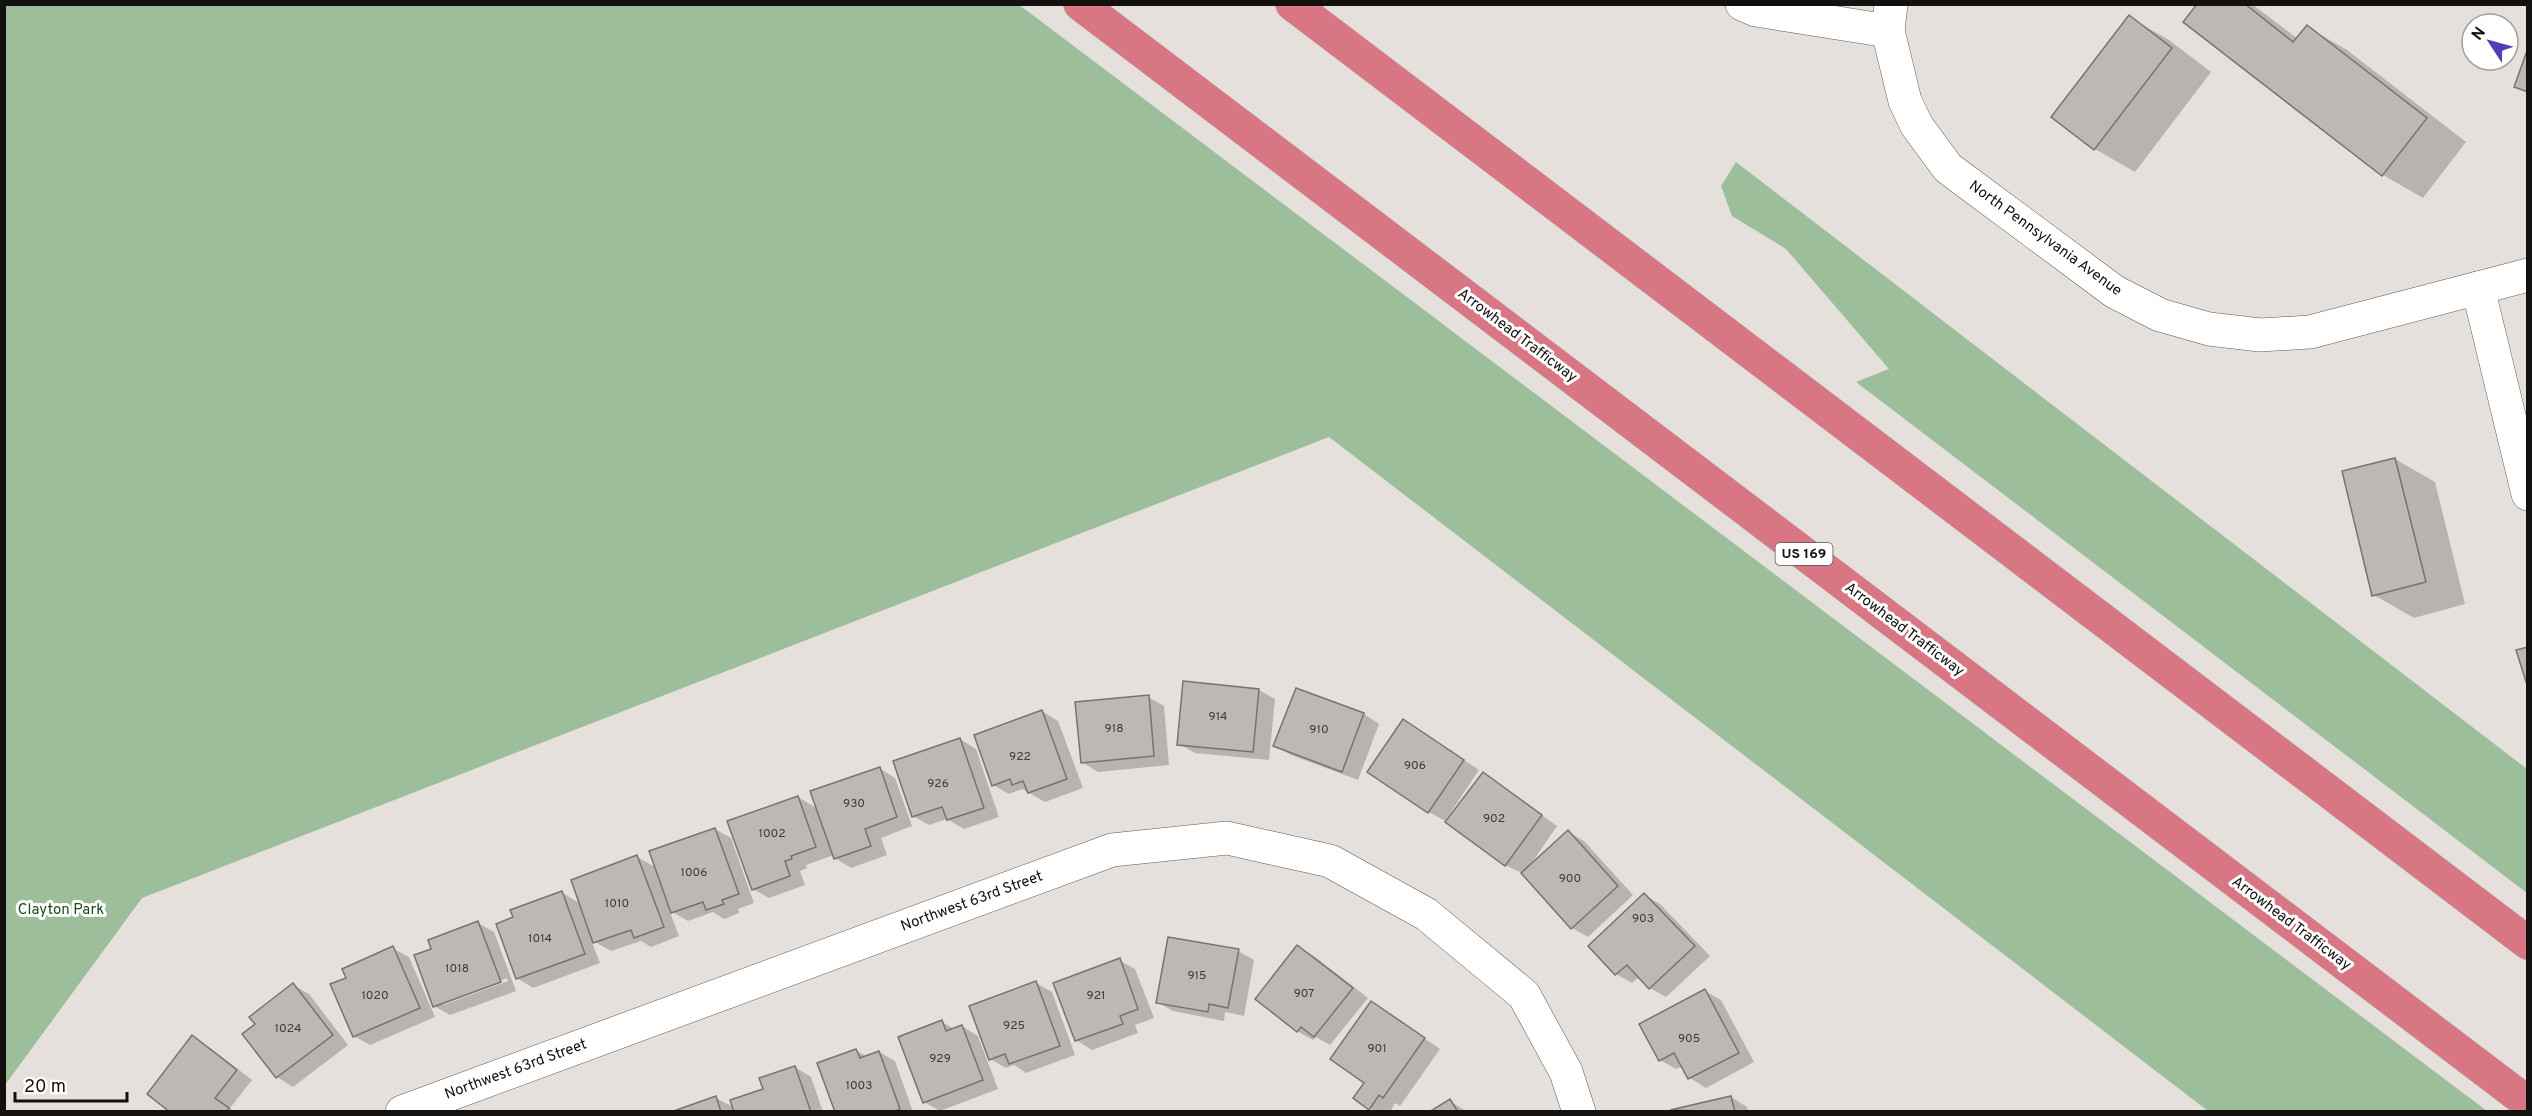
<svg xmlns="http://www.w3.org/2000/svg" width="2532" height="1116" font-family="Overpass,sans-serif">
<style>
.green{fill:#9dbe9b}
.shadow{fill:#0003;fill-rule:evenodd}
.building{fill:#beb8b4;stroke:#77736e;stroke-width:1.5}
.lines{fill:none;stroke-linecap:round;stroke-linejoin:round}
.minor-casing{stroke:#5e5a55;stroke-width:34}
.highway-casing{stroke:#bdbcbc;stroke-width:34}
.minor{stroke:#fff;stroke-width:33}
.highway{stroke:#d97683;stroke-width:33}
.labels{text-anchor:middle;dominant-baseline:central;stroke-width:6;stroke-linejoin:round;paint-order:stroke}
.number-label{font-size:12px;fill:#3d3b38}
.shield{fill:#fff;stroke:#595857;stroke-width:1.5}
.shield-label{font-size:14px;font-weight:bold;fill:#12110f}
.street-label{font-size:15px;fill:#12110f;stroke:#fff}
.park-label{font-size:15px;fill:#1a491b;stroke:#fff}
</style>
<rect width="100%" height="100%" fill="#e5e0db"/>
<g class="green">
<path d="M 1018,4 L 2487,1111 L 2208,1111 L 1329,437 L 142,898 L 5,1085 L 5,5 Z"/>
<path d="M 1736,162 L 2527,769 L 2527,893 L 1856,382 L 1889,369 L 1786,249 L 1732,216 L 1721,186 Z"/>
</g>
<g class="shadow">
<path d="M 2199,4 L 2252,4 L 2298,39 L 2307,27 L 2347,50 L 2466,142 L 2423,198 L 2383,175 Z"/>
<path d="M 2129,17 L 2169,40 L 2211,72 L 2135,172 L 2095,149 Z"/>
<path d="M 2395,459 L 2435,482 L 2465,604 L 2414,618 L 2374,595 Z"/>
<path d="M 1185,683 L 1259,690 L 1275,699 L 1269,760 L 1195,753 L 1179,744 Z"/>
<path d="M 1297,689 L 1364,714 L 1379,724 L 1358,780 L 1291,755 L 1275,746 Z"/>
<path d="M 1148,697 L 1164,706 L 1169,765 L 1098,772 L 1082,762 Z"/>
<path d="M 1042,711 L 1058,721 L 1083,788 L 1045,802 L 1022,789 L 1009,794 L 993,785 Z"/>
<path d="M 1419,730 L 1479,770 L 1445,821 L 1429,812 Z"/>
<path d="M 960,739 L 976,749 L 999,817 L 964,829 L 947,819 L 929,825 L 913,816 Z"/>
<path d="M 879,768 L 895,778 L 912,826 L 881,838 L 887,855 L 851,868 L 835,858 L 834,855 L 806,865 L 807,868 L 800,871 L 805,885 L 769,898 L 753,889 L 798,797 L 818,809 Z"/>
<path d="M 1483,773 L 1557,826 L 1527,870 L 1568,832 L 1584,841 L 1633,895 L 1588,937 L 1572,928 L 1522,873 L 1505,865 Z"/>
<path d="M 715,829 L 731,838 L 754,903 L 738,909 L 739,913 L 724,919 L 713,912 L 688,921 L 669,910 L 679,936 L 651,947 L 641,941 L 611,951 L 591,940 L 600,963 L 533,988 L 517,978 L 561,892 L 581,904 L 637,857 L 657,868 Z"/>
<path d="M 1644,895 L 1660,904 L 1710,956 L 1666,997 L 1650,988 L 1639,977 L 1632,983 L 1616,974 L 1590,946 Z"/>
<path d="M 478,923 L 494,932 L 516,991 L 450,1015 L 434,1006 L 433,949 ZM 507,978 L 508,981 L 443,1005 L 443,1002 Z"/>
<path d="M 1298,947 L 1314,956 L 1368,998 L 1330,1045 L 1316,1037 L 1313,1040 L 1297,1031 Z"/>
<path d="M 392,948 L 409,957 L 435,1017 L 370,1045 L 354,1036 L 348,979 Z"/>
<path d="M 1238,951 L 1254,960 L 1244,1016 L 1225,1012 L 1224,1021 L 1173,1011 L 1157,1002 Z"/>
<path d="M 1119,960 L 1135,969 L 1154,1018 L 1135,1025 L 1138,1033 L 1092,1050 L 1076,1040 Z"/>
<path d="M 1036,983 L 1052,992 L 1075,1055 L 1026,1073 L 1014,1065 L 1006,1068 L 990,1059 Z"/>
<path d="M 293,985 L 309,994 L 348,1045 L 293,1087 L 277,1077 L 257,1024 Z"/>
<path d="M 1705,991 L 1721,1000 L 1754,1062 L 1706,1088 L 1690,1078 L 1683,1066 L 1676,1069 L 1660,1060 Z"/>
<path d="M 1372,1003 L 1440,1049 L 1400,1106 L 1395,1103 L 1390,1112 L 1375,1112 L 1370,1108 L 1366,1082 Z"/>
<path d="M 942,1022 L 954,1029 L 962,1026 L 978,1036 L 998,1089 L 940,1111 L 924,1102 Z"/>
<path d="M 193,1037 L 209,1047 L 252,1080 L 230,1108 L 235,1112 L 172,1112 Z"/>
<path d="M 856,1050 L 867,1057 L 879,1052 L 895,1061 L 913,1112 L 836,1112 Z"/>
<path d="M 795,1067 L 811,1077 L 823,1112 L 675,1112 L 716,1098 L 735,1108 Z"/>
<path d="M 1731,1097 L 1747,1107 L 1748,1112 L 1672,1112 Z"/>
<path d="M 1450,1101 L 1467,1112 L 1432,1112 Z"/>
</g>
<g class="building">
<path d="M 2197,4 L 2245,4 L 2293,42 L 2307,25 L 2427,118 L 2382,176 L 2183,22 Z"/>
<path d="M 2129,15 L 2172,48 L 2094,150 L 2051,117 Z"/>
<path d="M 2528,48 L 2528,92 L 2514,87 Z"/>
<path d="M 2395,458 L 2426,582 L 2372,596 L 2342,471 Z"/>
<path d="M 2528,647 L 2528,688 L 2516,650 Z"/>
<path d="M 1183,681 L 1259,689 L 1253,752 L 1177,745 Z"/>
<path d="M 1296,688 L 1364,713 L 1342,772 L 1273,746 Z"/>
<path d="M 1149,695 L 1154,756 L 1081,763 L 1075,702 Z"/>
<path d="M 1042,710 L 1067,779 L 1028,793 L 1023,781 L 1012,785 L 1010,779 L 992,786 L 974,735 Z"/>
<path d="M 1403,719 L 1464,760 L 1428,813 L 1367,772 Z"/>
<path d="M 960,738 L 984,808 L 947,820 L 942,807 L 912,817 L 893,761 Z"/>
<path d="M 880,767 L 897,817 L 865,829 L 871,846 L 834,859 L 810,791 Z"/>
<path d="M 1483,772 L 1542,815 L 1505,866 L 1445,822 Z"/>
<path d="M 798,796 L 816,847 L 791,856 L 792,859 L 785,861 L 790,876 L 752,890 L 727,821 Z"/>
<path d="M 715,828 L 739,894 L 722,900 L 724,904 L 706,910 L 703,902 L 671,913 L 649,851 Z"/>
<path d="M 1568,830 L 1618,886 L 1571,929 L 1521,873 Z"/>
<path d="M 637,855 L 664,927 L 634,938 L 631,930 L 593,943 L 571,880 Z"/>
<path d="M 562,891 L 585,954 L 516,979 L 496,924 L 513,917 L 510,910 Z"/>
<path d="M 1644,893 L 1695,946 L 1649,989 L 1627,965 L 1615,975 L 1588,946 Z"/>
<path d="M 478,921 L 501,982 L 433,1007 L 414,955 L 431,949 L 428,940 Z"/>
<path d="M 1168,937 L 1239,949 L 1228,1008 L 1209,1004 L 1208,1012 L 1156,1003 Z"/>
<path d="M 1297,945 L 1353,988 L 1314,1037 L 1301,1027 L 1297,1032 L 1255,999 Z"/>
<path d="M 393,946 L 420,1008 L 353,1037 L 330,984 L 346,978 L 342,969 Z"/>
<path d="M 1120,958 L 1138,1009 L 1120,1016 L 1123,1024 L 1075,1041 L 1053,983 Z"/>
<path d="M 1036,981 L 1060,1046 L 1009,1064 L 1005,1054 L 989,1060 L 969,1006 Z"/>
<path d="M 293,983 L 333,1035 L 276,1078 L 242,1034 L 255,1024 L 249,1017 Z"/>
<path d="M 1705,989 L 1739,1053 L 1688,1079 L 1674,1053 L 1659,1061 L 1639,1024 Z"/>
<path d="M 1371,1001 L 1425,1038 L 1383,1098 L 1379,1095 L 1369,1110 L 1353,1098 L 1364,1083 L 1330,1059 Z"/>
<path d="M 942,1020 L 946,1031 L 962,1025 L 983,1080 L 923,1103 L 898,1037 Z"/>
<path d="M 192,1035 L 237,1070 L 215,1098 L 229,1108 L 226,1112 L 170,1112 L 147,1094 Z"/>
<path d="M 856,1049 L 860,1058 L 879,1051 L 900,1109 L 894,1112 L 835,1112 L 817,1063 Z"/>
<path d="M 795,1066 L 811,1112 L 734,1112 L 730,1100 L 763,1089 L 759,1078 Z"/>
<path d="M 716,1096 L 721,1112 L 671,1112 Z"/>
<path d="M 1731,1096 L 1735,1112 L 1670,1110 Z"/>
<path d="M 1450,1099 L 1458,1112 L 1429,1112 Z"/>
</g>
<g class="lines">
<defs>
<g id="minor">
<path d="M 1742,4 L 1756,10 L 1888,31"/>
<path d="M 1891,4 L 1888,31 L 1905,101 L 1917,126 L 1948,168 L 2115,292 L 2160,315 L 2209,329 L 2260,335 L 2310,332 L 2528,275"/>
<path d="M 2478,288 L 2528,494"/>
<path d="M 402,1112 L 1112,850 L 1227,838 L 1330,861 L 1426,914 L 1524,995 L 1566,1072 L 1579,1112"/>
</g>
<g id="highway">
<path d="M 1080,4 L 2528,1103"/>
<path d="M 1292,4 L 2528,943"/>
</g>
</defs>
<use href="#minor" class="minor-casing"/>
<use href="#highway" class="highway-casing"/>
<use href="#minor" class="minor"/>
<use href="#highway" class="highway"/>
</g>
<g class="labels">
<g class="number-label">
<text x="1218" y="717">914</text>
<text x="1114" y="729">918</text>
<text x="1319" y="730">910</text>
<text x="1020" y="757">922</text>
<text x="1415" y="766">906</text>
<text x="938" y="784">926</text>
<text x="854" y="804">930</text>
<text x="1494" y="819">902</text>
<text x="772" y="834">1002</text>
<text x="694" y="873">1006</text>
<text x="1570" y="879">900</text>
<text x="617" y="904">1010</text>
<text x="1643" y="919">903</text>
<text x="540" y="939">1014</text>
<text x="457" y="969">1018</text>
<text x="1197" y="976">915</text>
<text x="1304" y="994">907</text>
<text x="375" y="996">1020</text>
<text x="1096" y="996">921</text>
<text x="1014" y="1026">925</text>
<text x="288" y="1029">1024</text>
<text x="1689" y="1039">905</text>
<text x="1377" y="1049">901</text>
<text x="940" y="1059">929</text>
<text x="859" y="1086">1003</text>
</g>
<rect class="shield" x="1775.5" y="543" width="57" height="22" rx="4.5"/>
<g class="shield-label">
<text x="1804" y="554">US 169</text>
</g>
<g class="street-label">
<text transform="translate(2045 239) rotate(36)">North Pennsylvania Avenue</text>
<text transform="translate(1517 336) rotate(37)">Arrowhead Trafficway</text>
<text transform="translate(1904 630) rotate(37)">Arrowhead Trafficway</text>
<text transform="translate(972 902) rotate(-20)">Northwest 63rd Street</text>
<text transform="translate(2291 924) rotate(37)">Arrowhead Trafficway</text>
<text transform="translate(516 1070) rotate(-20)">Northwest 63rd Street</text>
</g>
<g class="park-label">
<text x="61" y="910">Clayton Park</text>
</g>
</g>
<rect width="2532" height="1116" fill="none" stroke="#12110f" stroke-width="12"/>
<g transform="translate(2490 42) rotate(306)"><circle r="28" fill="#ffffff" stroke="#a0a09f" stroke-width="1.5"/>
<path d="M0-4.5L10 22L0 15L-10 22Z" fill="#5040b8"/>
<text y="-9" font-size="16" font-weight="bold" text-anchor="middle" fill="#12110f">N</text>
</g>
<path d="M15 1092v9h112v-9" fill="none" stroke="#12110f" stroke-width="3"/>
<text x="24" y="1092" font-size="18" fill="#12110f" stroke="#ffffff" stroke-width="4.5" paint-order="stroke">20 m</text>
</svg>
